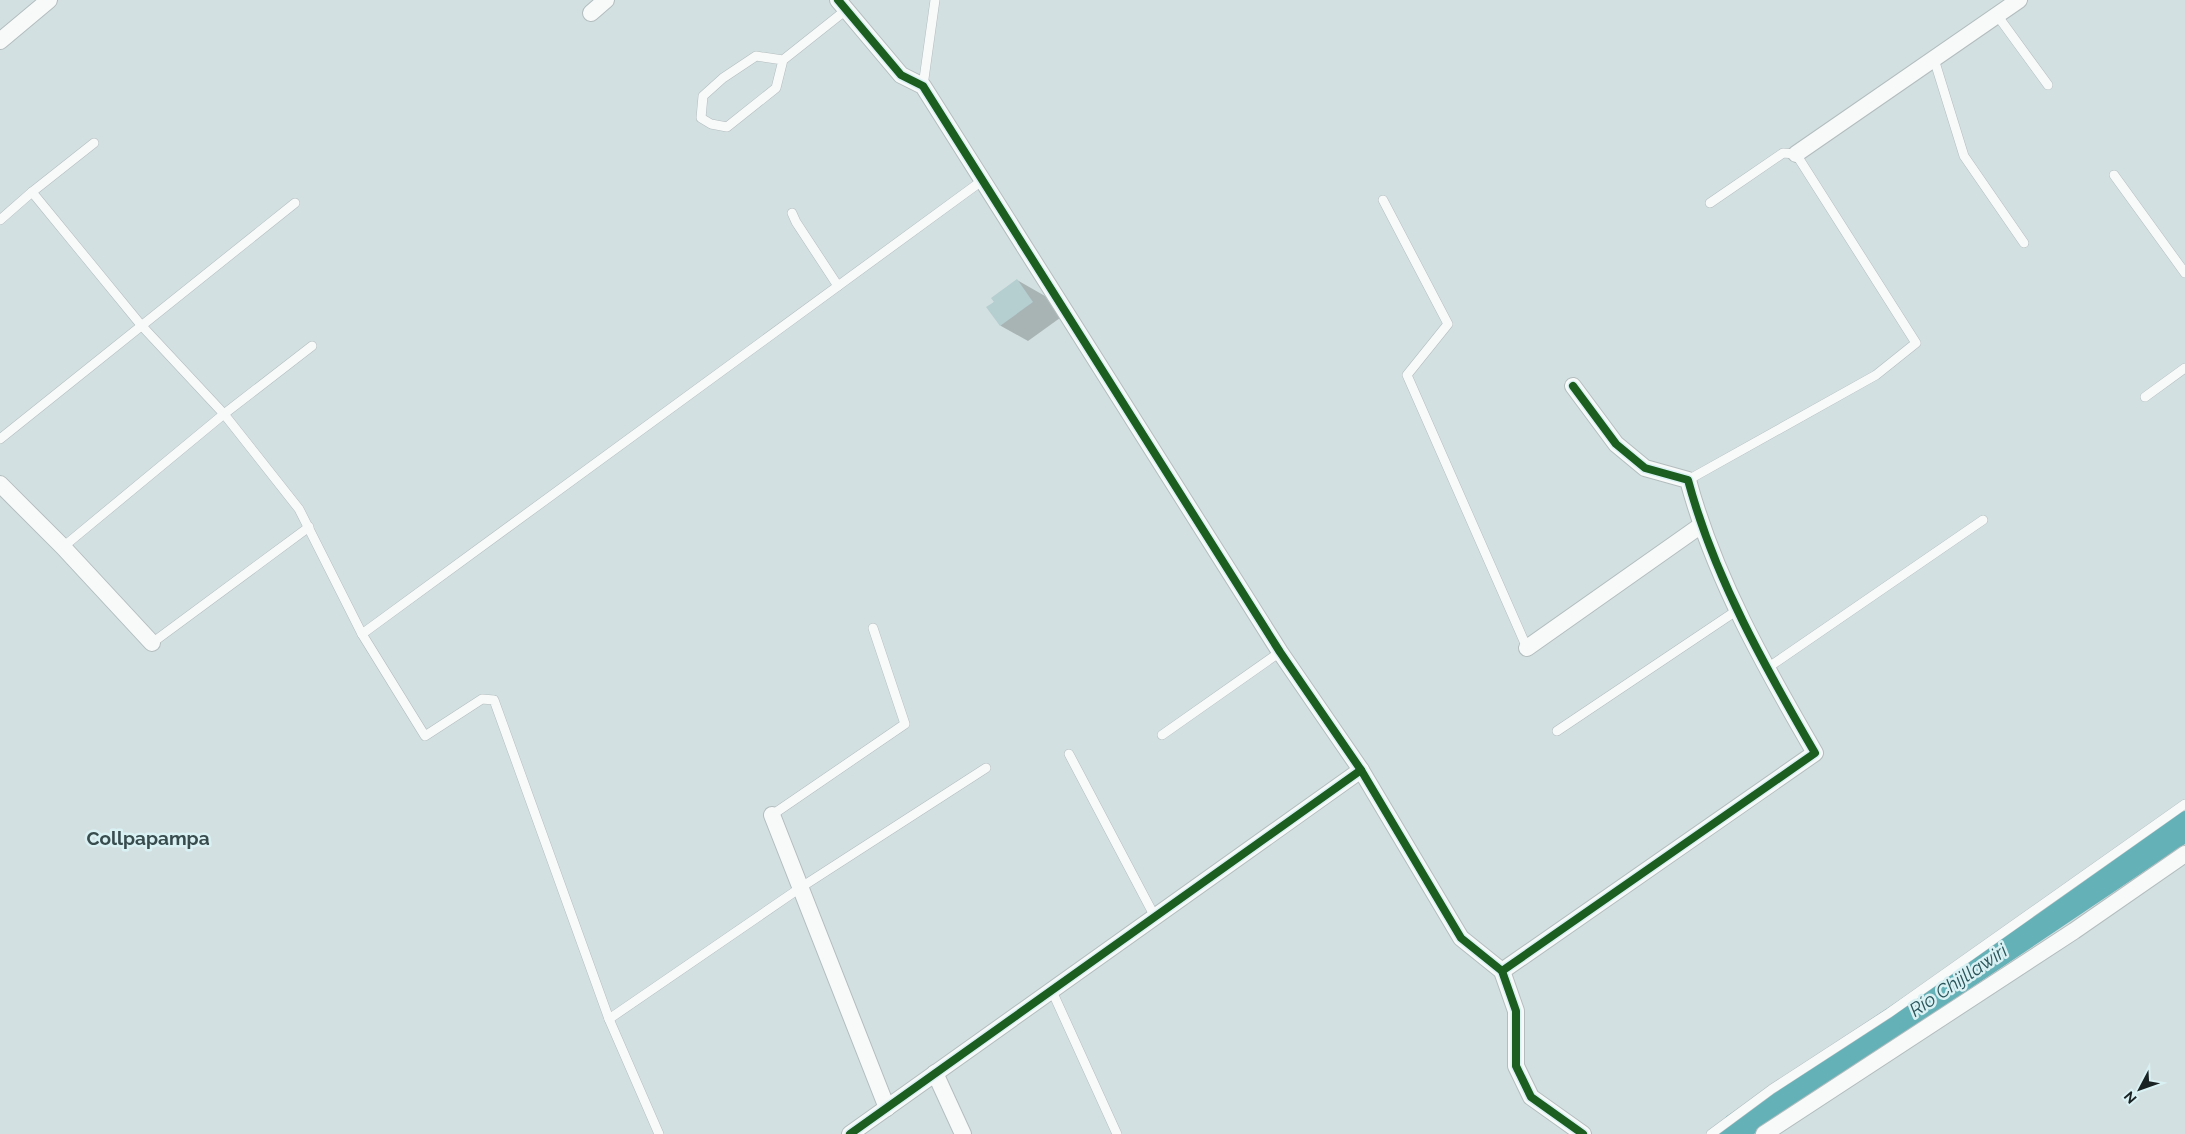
<svg xmlns="http://www.w3.org/2000/svg" width="2185" height="1134" font-family="Raleway,sans-serif">
<style>
.shadow{fill:#0003}
.lines{fill:none;stroke-linecap:round;stroke-linejoin:round}
.river{stroke:#64b1b8;stroke-width:30}
.building{fill:#b5ced0}
.lane-casing{stroke:#b3bdbe;stroke-width:10}
.street-casing{stroke:#b3bdbe;stroke-width:18}
.lane{stroke:#f8fafa;stroke-width:9}
.street{stroke:#f8fafa;stroke-width:16}
.cycleway-casing{stroke:#daf1f4;stroke-width:11}
.cycleway{stroke:#1b5e20;stroke-width:8}
.labels{text-anchor:middle;dominant-baseline:central;stroke-width:5;stroke-linejoin:round;paint-order:stroke}
.neighbourhood-label{font-size:19px;font-weight:bold;fill:#384c4e;stroke:#daf1f4}
.water-label{font-size:19px;font-style:italic;fill:#29555a;stroke:#daf1f4}
</style>
<rect width="100%" height="100%" fill="#d3e0e1"/>
<path class="shadow" d="M 1017,280 L 1045,296 L 1060,318 L 1028,341 L 1001,326 L 988,308 Z"/>
<g class="lines">
<path class="river" d="M 1730,1134 L 1736,1128 L 2185,826"/>
</g>
<path class="building" d="M 1017,279 L 1033,302 L 1000,326 L 986,307 L 994,302 L 991,298 Z"/>
<g class="lines">
<defs>
<g id="lane">
<path d="M 1997,15 L 2048,85"/>
<path d="M 1934,59 L 1964,156 L 2024,243"/>
<path d="M 783,60 L 776,88 L 727,127 L 711,124 L 701,118 L 703,96 L 723,78 L 756,56 L 783,60 L 846,10"/>
<path d="M 923,86 L 935,0"/>
<path d="M 2114,175 L 2185,273"/>
<path d="M 32,192 L 141,325 L 224,414 L 299,509 L 362,634 L 425,736 L 482,699 L 494,700 L 609,1019 L 659,1134"/>
<path d="M 1383,200 L 1448,324 L 1407,375 L 1527,648"/>
<path d="M 792,213 L 796,222 L 838,286"/>
<path d="M 0,220 L 32,192 L 94,143"/>
<path d="M 2145,397 L 2185,368"/>
<path d="M 0,439 L 295,203"/>
<path d="M 1688,480 L 1876,375 L 1916,343 L 1796,154 L 1783,153 L 1710,203"/>
<path d="M 63,547 L 224,414 L 312,346"/>
<path d="M 362,634 L 983,180"/>
<path d="M 152,643 L 309,527"/>
<path d="M 1766,669 L 1983,520"/>
<path d="M 1557,731 L 1739,609"/>
<path d="M 1162,735 L 1280,652"/>
<path d="M 1069,754 L 1155,917"/>
<path d="M 772,815 L 905,724 L 873,628"/>
<path d="M 1052,991 L 1117,1134"/>
<path d="M 609,1019 L 800,888 L 986,768"/>
<path d="M 1711,1134 L 1772,1089 L 1889,1013 L 2185,804"/>
</g>
<g id="street">
<path d="M 838,0 L 901,75 L 923,86 L 1280,652 L 1361,770 L 1461,938 L 1502,971 L 1516,1011 L 1516,1066 L 1531,1097 L 1583,1134"/>
<path d="M 591,13 L 606,0"/>
<path d="M 0,41 L 49,0"/>
<path d="M 1796,154 L 2019,0"/>
<path d="M 0,484 L 63,547 L 152,643"/>
<path d="M 1527,648 L 1700,526"/>
<path d="M 772,815 L 887,1108"/>
<path d="M 1502,971 L 1815,753 C 1765,667 1714,577 1688,480 L 1645,468 L 1616,444 L 1573,386"/>
<path d="M 935,1073 L 963,1134"/>
<path d="M 850,1134 L 1361,770"/>
<path d="M 1764,1134 L 2074,931 L 2185,854"/>
</g>
</defs>
<use href="#lane" class="lane-casing"/>
<use href="#street" class="street-casing"/>
<use href="#lane" class="lane"/>
<use href="#street" class="street"/>
<defs>
<g id="cycleway">
<path d="M 838,0 L 901,75 L 923,86 L 1280,652 L 1361,770 L 1461,938 L 1502,971 L 1516,1011 L 1516,1066 L 1531,1097 L 1583,1134"/>
<path d="M 1502,971 L 1815,753 C 1765,667 1714,577 1688,480 L 1645,468 L 1616,444 L 1573,386"/>
<path d="M 850,1134 L 1361,770"/>
</g>
</defs>
<use href="#cycleway" class="cycleway-casing"/>
<use href="#cycleway" class="cycleway"/>
</g>
<g class="labels">
<g class="neighbourhood-label">
<text x="148" y="838">Collpapampa</text>
</g>
<g class="water-label">
<text transform="translate(1958 980) rotate(-34)">Río Chijllawiri</text>
</g>
</g>
<g transform="translate(2140 1089) rotate(229)" stroke="#daf1f4" stroke-width="4" paint-order="stroke">
<path d="M0-4L9 19L0 12L-9 19Z" fill="#1a2223"/>
<text y="-8" font-size="14" font-weight="bold" text-anchor="middle" fill="#1a2223">N</text>
</g>
</svg>
